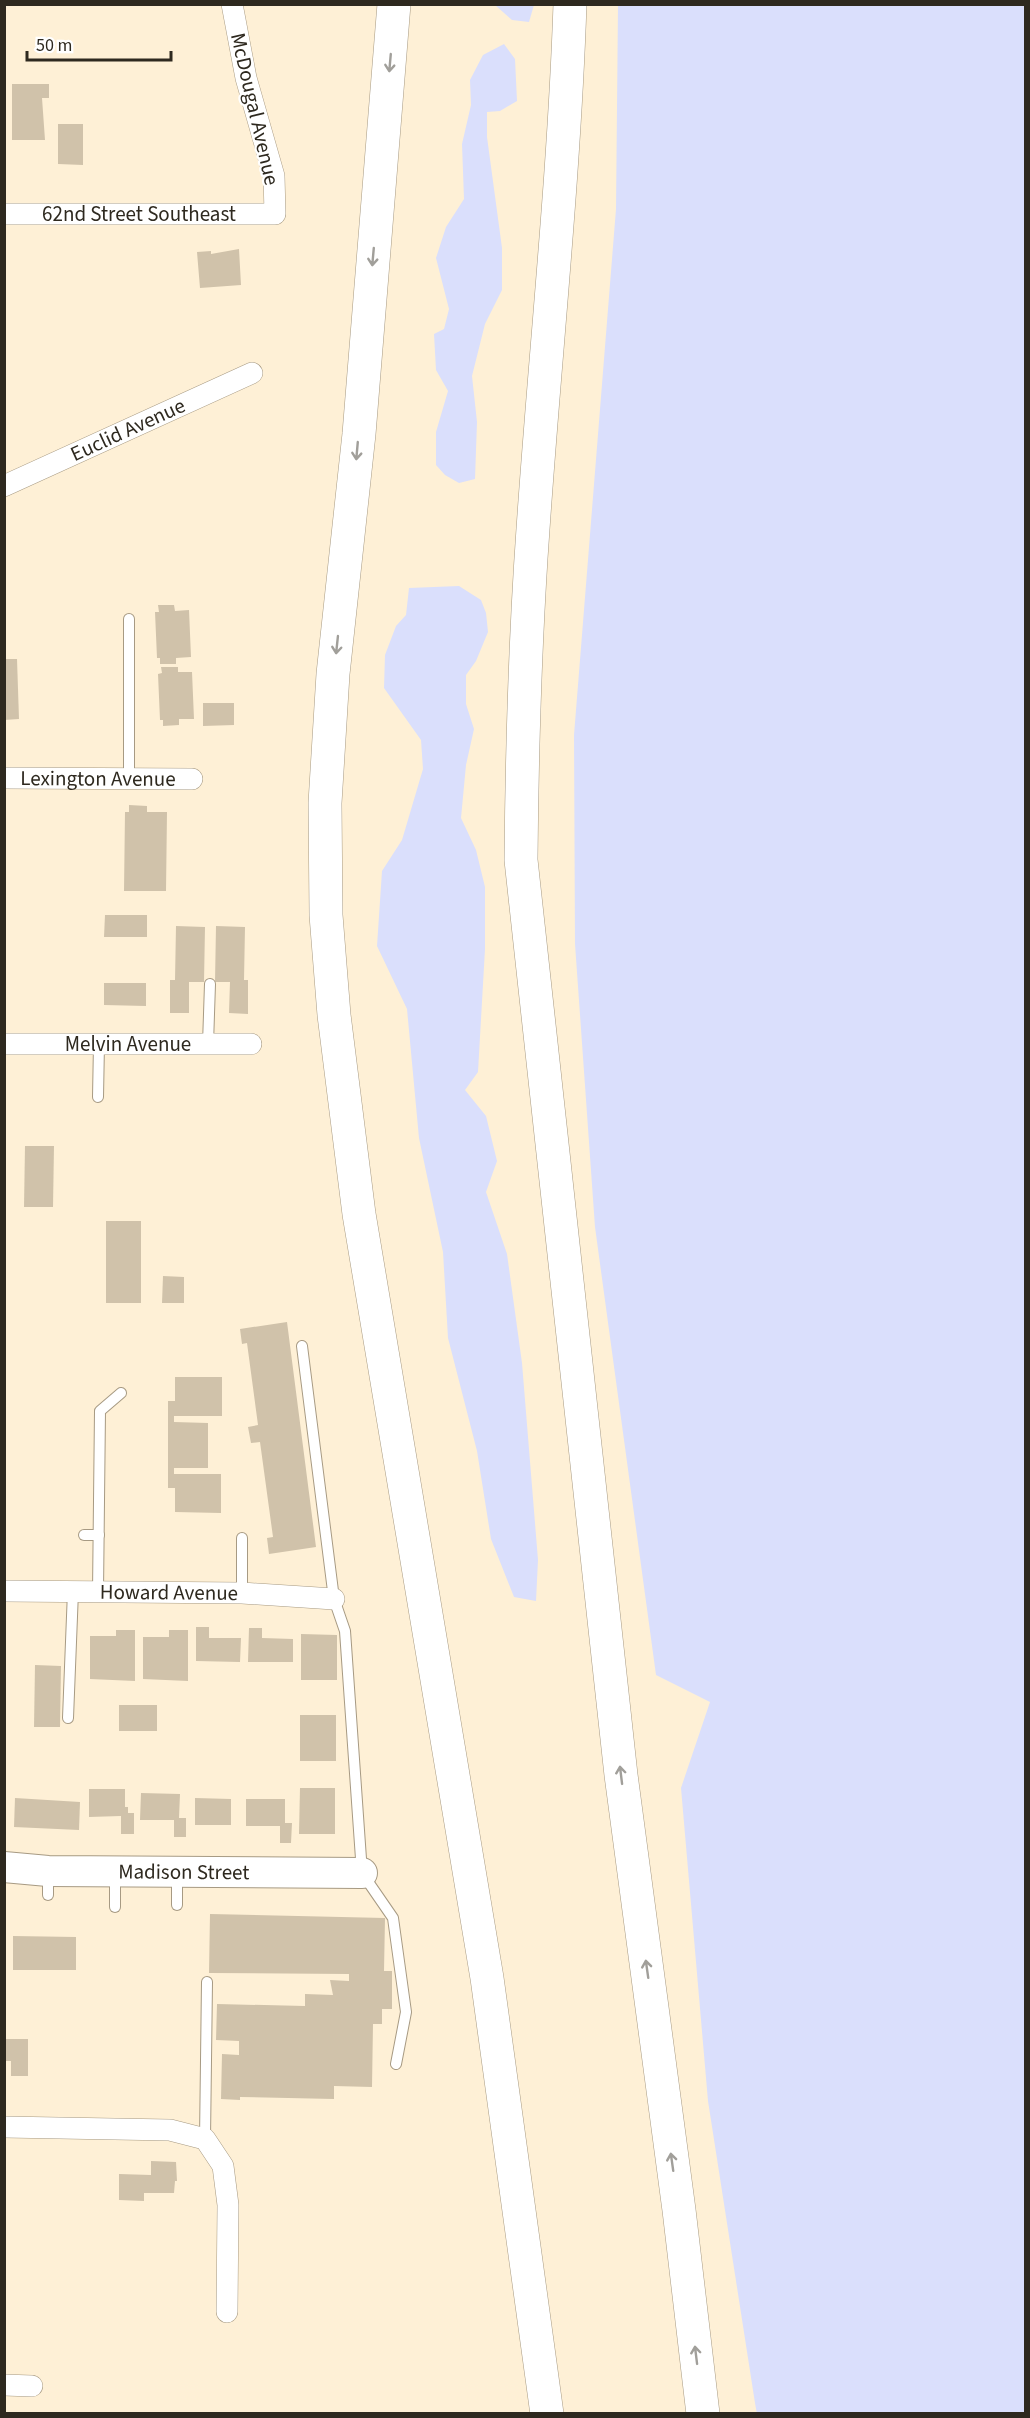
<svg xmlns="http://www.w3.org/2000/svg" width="1030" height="2418" font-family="'Source Sans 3',sans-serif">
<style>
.green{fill:#dadffc}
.building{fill:#d0c2aa}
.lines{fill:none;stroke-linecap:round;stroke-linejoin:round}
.lane-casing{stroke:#a79a83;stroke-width:12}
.street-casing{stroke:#a79a83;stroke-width:22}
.secondary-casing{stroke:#a79a83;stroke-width:32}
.highway-casing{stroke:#a79a83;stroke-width:34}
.lane{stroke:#fff;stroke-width:10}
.street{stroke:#fff;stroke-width:21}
.secondary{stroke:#fff;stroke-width:30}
.highway{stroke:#fff;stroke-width:33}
.oneway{stroke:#a19f9a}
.labels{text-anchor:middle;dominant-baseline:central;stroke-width:4.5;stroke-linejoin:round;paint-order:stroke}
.street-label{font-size:21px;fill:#2e291f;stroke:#fff}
</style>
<rect width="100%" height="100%" fill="#fef0d6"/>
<g class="green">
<path d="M 495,5 L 534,5 L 529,22 L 512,20 Z"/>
<path d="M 618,5 L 1025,5 L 1025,2413 L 757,2414 L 755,2403 L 708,2101 L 681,1788 L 710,1702 L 656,1675 L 595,1227 L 575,944 L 574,735 L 616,209 Z"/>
<path d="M 504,44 L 515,59 L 517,101 L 500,111 L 487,112 L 487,137 L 502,248 L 502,290 L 485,324 L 472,376 L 477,422 L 475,479 L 459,483 L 445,475 L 436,465 L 436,432 L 448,391 L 436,370 L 434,334 L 444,329 L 449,309 L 436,258 L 446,227 L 464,199 L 462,144 L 471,105 L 470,80 L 483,55 Z"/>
<path d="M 459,586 L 481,600 L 486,613 L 488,632 L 476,661 L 466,675 L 466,704 L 474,729 L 466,765 L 461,818 L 476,850 L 485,887 L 485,949 L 478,1072 L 465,1090 L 486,1116 L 497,1161 L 486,1192 L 507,1254 L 522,1363 L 538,1560 L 536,1601 L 514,1597 L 491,1539 L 477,1451 L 448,1338 L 443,1252 L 419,1138 L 407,1009 L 377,946 L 382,871 L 402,840 L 423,769 L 421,740 L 384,688 L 385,655 L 396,626 L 406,615 L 409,588 Z"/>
</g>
<g class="building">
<path d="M 12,84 L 49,84 L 49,98 L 42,98 L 45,140 L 12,140 Z"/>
<path d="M 58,124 L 83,124 L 83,165 L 58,164 Z"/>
<path d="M 239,249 L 241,285 L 200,288 L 197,252 L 211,251 L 211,254 Z"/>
<path d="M 158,605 L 174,605 L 175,611 L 189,610 L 191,657 L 176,658 L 176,664 L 160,664 L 160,658 L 157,658 L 155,612 L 159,612 Z"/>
<path d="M 4,659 L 17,659 L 19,719 L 4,720 Z"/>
<path d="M 161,667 L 178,667 L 178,672 L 192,672 L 194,719 L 179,719 L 179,725 L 163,726 L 163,720 L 160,720 L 158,674 L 162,673 Z"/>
<path d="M 203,703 L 234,703 L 234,725 L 203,726 Z"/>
<path d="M 129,805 L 147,806 L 147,812 L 167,812 L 166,891 L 124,891 L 125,812 L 129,812 Z"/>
<path d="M 105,915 L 147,915 L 147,937 L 104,937 Z"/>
<path d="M 176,926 L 205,927 L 204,982 L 189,982 L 189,1013 L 170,1013 L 170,980 L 175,980 Z"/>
<path d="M 216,926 L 245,927 L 244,980 L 248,980 L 248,1014 L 229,1013 L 230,982 L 215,982 Z"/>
<path d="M 104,983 L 146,983 L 146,1006 L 104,1005 Z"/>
<path d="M 25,1146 L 54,1146 L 53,1207 L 24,1207 Z"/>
<rect x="106" y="1221" width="35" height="82"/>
<path d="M 163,1276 L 184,1277 L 184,1303 L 162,1303 Z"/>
<path d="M 287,1322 L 316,1547 L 269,1554 L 267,1538 L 273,1537 L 260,1442 L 251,1443 L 248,1427 L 258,1425 L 247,1343 L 242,1344 L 240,1329 Z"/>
<path d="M 175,1377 L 222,1377 L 222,1416 L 174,1416 L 174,1422 L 208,1423 L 208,1468 L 174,1468 L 174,1474 L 221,1474 L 221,1513 L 175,1512 L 175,1488 L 168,1488 L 168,1401 L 175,1401 Z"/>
<path d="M 196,1627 L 209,1627 L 209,1638 L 241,1638 L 240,1662 L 196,1661 Z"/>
<path d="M 249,1628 L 262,1628 L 262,1638 L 293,1639 L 293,1662 L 248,1662 Z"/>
<path d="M 116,1630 L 135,1630 L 135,1681 L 90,1679 L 90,1636 L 116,1636 Z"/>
<path d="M 169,1630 L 188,1630 L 188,1681 L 143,1679 L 143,1637 L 169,1637 Z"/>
<path d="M 301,1634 L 337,1635 L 337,1680 L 301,1680 Z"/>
<path d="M 35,1665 L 61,1666 L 60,1727 L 34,1727 Z"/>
<rect x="119" y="1705" width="38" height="26"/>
<rect x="300" y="1715" width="36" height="46"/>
<path d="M 300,1788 L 335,1788 L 335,1834 L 299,1834 Z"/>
<path d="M 89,1789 L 125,1789 L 125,1807 L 128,1807 L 128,1813 L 134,1813 L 134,1834 L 121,1834 L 121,1816 L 89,1817 Z"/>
<path d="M 141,1793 L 180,1794 L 179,1818 L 186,1818 L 186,1837 L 174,1837 L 174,1820 L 140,1820 Z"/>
<path d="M 15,1798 L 80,1802 L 79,1830 L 14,1827 Z"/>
<path d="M 195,1798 L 231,1799 L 231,1825 L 195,1825 Z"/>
<path d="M 246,1799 L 285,1799 L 285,1823 L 292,1823 L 291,1843 L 280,1843 L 280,1826 L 246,1826 Z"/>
<path d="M 210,1914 L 385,1918 L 384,1971 L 392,1971 L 392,2009 L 382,2009 L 382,2024 L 373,2024 L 372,2087 L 334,2086 L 334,2099 L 240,2097 L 240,2100 L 221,2099 L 222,2054 L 239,2055 L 239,2041 L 216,2040 L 217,2004 L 305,2006 L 305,1994 L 333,1995 L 330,1980 L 349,1981 L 349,1974 L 209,1973 Z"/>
<path d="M 13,1936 L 76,1937 L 76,1970 L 13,1970 Z"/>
<path d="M 4,2039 L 28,2039 L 28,2076 L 11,2076 L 11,2061 L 4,2061 Z"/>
<path d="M 151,2161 L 176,2162 L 177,2181 L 175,2181 L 174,2193 L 144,2193 L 144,2201 L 119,2200 L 119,2174 L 151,2175 Z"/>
</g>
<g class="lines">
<defs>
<g id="lane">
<path d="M 129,619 L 129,778"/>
<path d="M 208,1044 L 210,984"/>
<path d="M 98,1097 L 99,1044"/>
<path d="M 302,1346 L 334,1599 L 345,1631 L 362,1873 L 393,1918 L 406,2012 L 396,2064"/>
<path d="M 84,1535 L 99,1535"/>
<path d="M 242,1538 L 242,1593"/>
<path d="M 98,1592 L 100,1411 L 121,1393"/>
<path d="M 68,1718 L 73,1591"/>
<path d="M 115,1873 L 115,1907"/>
<path d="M 177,1873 L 177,1905"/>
<path d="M 48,1895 L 48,1872"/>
<path d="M 205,2139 L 207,1982"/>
</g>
<g id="street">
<path id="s1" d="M 4,214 L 275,214 L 274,176 L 246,78 L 232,4"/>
<path id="s2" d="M 4,486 L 252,373"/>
<path id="s3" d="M 4,778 L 192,779"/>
<path id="s4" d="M 4,1044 L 251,1044"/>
<path id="s5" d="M 4,1591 L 242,1593 L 334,1599"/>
<path d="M 4,2127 L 170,2130 L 205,2139 L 223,2166 L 228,2205 L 227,2312"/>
<path d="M 4,2385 L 32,2386"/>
</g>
<g id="secondary">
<path id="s6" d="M 4,1867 L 48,1871 L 362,1873"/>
</g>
<g id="highway">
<path d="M 394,4 L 359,434 L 333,674 L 325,803 L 326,915 L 334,1015 L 359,1214 L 487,1978 L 547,2414"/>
<path d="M 570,4 C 564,180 545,354 533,529 C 525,640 522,750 521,860 L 621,1775 L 679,2210 L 703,2414"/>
</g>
</defs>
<use href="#lane" class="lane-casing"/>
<use href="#street" class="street-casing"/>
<use href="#secondary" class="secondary-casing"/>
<use href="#highway" class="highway-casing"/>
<use href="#lane" class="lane"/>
<use href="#street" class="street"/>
<use href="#secondary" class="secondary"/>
<use href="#highway" class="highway"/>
</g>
<defs><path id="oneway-shaft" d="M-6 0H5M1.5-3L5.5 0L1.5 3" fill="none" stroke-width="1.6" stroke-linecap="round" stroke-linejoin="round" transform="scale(1.5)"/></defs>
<g class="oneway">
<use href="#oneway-shaft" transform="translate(390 63) rotate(95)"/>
<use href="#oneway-shaft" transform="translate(373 257) rotate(95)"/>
<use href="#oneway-shaft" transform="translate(357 451) rotate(95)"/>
<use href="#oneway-shaft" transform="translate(337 645) rotate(96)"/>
<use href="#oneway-shaft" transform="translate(621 1775) rotate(-97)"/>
<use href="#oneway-shaft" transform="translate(647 1969) rotate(-98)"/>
<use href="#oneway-shaft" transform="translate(672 2162) rotate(-98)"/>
<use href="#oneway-shaft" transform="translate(696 2355) rotate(-97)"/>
</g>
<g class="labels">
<g class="street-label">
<text transform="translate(255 109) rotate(77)">McDougal Avenue</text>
<text stroke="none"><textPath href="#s1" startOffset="135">62nd Street Southeast</textPath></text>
<text stroke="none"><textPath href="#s2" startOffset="136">Euclid Avenue</textPath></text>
<text stroke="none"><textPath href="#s3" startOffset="94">Lexington Avenue</textPath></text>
<text stroke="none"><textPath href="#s4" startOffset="124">Melvin Avenue</textPath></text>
<text stroke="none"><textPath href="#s5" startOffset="165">Howard Avenue</textPath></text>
<text stroke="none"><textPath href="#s6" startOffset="180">Madison Street</textPath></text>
</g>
</g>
<rect width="1030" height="2418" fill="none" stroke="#2e291f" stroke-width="12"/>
<path d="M27 51v9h144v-9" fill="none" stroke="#2e291f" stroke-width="3"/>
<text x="36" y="51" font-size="18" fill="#2e291f" stroke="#ffffff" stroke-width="4.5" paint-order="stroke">50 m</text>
</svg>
